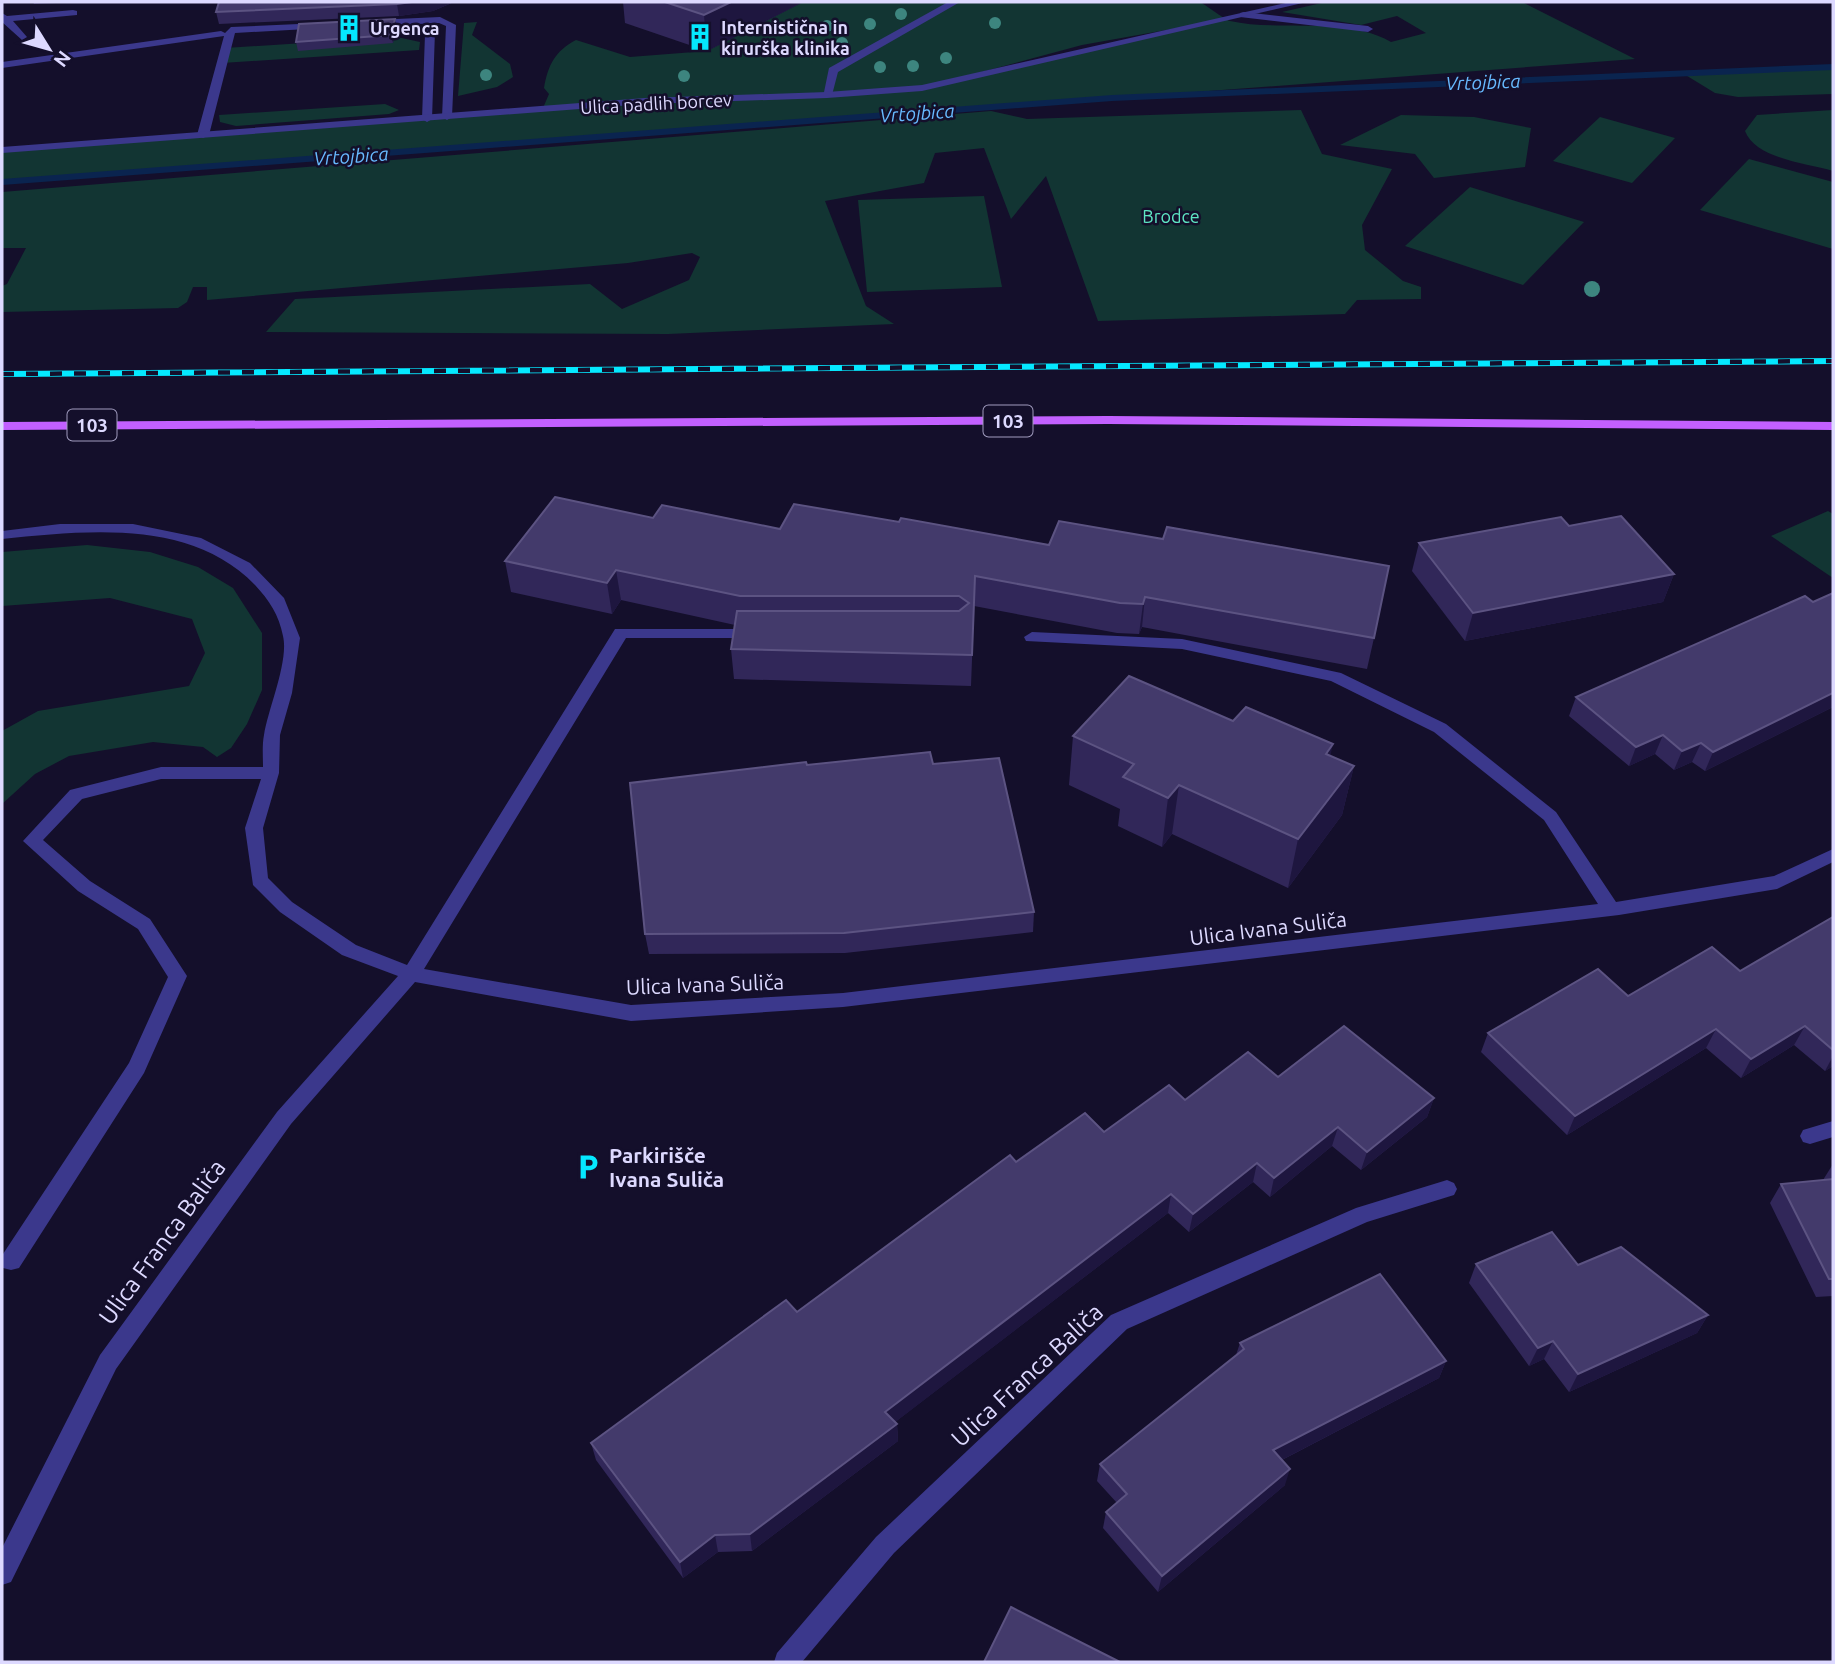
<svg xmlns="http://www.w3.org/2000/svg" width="1835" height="1664" font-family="Ubuntu,sans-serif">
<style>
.green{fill:#123533;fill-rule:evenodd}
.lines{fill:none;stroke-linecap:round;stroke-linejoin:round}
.stream{fill:#0a244f;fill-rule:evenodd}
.lane{fill:#3b388c;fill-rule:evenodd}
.street{fill:#3b388c;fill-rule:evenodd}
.primary{fill:#c260ff;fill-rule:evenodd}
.rail-casing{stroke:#05e8ff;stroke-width:6}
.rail{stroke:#140f2b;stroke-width:4.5;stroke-dasharray:12;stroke-linecap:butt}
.tree{fill:#3d857f}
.wall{fill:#312759}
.shaded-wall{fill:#1e163f}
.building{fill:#433a6b;stroke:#5c5382;stroke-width:2}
.labels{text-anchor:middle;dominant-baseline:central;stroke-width:5;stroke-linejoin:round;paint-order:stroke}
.far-poi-label{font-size:18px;font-weight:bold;fill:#ddd9ff;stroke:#140f2b;text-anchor:start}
.far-street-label{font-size:18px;fill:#ddd9ff;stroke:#140f2b}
.far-park-label{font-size:18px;fill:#5ee6c3;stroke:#140f2b}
.far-water-label{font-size:19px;font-style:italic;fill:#67baff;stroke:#140f2b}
.shield{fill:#140f2b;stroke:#a19cbf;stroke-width:2}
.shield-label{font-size:19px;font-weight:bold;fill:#ddd9ff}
.street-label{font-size:21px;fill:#ddd9ff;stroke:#140f2b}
.poi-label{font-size:21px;font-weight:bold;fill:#ddd9ff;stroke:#140f2b;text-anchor:start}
.near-street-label{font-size:24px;fill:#ddd9ff;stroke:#140f2b}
</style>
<rect width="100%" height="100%" fill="#140f2b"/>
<g class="green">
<path d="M 803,2 L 1200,2 C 1209,7 1225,20 1230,21 C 1278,32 1346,16 1391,42 L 1426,33 L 1397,16 L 1361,25 L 1282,12 L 1326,2 L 1522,2 L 1635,59 L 2,182 L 2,150 L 543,108 L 549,94 L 544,88 C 548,65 555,51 576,40 L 630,57 L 707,51 ZM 1211,22 L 944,82 L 1082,45 Z"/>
<path d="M 477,22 L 472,35 L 510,64 L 513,77 L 497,87 L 458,96 L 464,23 Z"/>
<path d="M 397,37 L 420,42 L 419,50 L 222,63 L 225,48 Z"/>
<path d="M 1833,66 L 1833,94 L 1738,97 L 1715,93 L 1679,71 Z"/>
<path d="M 385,104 L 399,110 L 389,114 L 236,126 L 220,122 L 219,115 Z"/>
<path d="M 1301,110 L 1322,154 L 1392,169 L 1362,225 L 1365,250 L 1403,281 L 1421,287 L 1421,299 L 1357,300 L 1345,314 L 1098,321 L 1046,176 L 1011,219 L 984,148 L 935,153 L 924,183 L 825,201 L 866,306 L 894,324 L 668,334 L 266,332 L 295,299 L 590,284 L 622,309 L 689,280 L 700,257 L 692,253 L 628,263 L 207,300 L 207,287 L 193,287 L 187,302 L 178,308 L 2,312 L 2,286 L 7,284 L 26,248 L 2,248 L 2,192 L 991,111 L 1027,119 Z"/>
<path d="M 1833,110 L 1833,171 C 1806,163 1756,159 1745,131 L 1757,115 Z"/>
<path d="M 1401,115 L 1474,117 L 1531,128 L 1525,167 L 1434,178 L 1415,154 L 1340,145 Z"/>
<path d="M 1600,117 L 1675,138 L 1632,183 L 1553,161 Z"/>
<path d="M 1749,159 L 1833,182 L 1833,249 L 1700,210 Z"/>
<path d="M 1470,187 L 1584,222 L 1523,285 L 1405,246 Z"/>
<path d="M 984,196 L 1002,287 L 867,292 L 858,200 Z"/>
<path d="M 1828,511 L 1833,514 L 1833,578 L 1771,536 Z"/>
<path d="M 87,545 L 150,552 L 198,567 L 233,588 L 262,633 L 262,690 L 247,724 L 231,748 L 217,757 L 203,747 L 153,742 L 69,756 L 35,774 L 2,804 L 2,731 L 38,711 L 189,686 L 205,653 L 192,619 L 110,598 L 2,606 L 2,552 Z"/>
</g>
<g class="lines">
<path class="stream" d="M 1833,64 L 1833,70 L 1112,101 L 2,185 L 2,179 L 1112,95 Z"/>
<g class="lane">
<path d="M 948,2 L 960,2 L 838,72 L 832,95 L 823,97 L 829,68 Z"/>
<path d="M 73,10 L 77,11 L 77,15 L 13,21 L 27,37 L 22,40 L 2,22 L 2,13 L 7,16 Z"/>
<path d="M 1244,12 L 1368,26 L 1373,29 L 1368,32 L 1240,17 L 1240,13 Z"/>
<path d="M 440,17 L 456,25 L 452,117 L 447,120 L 442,117 L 446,26 L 439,23 L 374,26 L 369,23 L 374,20 Z"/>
<path d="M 321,23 L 326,26 L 325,28 L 235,33 L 209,135 L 203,138 L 197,135 L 224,36 L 2,68 L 2,62 L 221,31 L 225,33 L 231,27 Z"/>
<path d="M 430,28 L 435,31 L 432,119 L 427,122 L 422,119 L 425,34 L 409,35 L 404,32 L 409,29 Z"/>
</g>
<g class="street">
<path d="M 1290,2 L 1307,2 L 922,91 L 827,98 L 645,104 L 2,153 L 2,147 L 645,98 L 827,92 L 922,85 Z"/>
<path d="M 60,524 L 133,524 L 201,538 L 250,563 L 284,598 L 300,638 L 292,693 L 280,735 L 279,773 L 263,828 L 268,878 L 292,902 L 356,945 L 407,965 L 615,629 L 761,629 L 763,633 L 755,638 L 626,638 L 424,969 L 631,1005 L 843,993 L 1598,904 L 1544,820 L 1434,732 L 1331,681 L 1182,649 L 1026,641 L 1024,637 L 1032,632 L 1182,639 L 1341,673 L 1446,724 L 1556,812 L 1616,902 L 1774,876 L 1833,849 L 1833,862 L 1777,889 L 1619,915 L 843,1007 L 631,1021 L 415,982 L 291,1124 L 116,1369 L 11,1582 L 2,1585 L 2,1548 L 100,1355 L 277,1112 L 398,976 L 342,955 L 280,912 L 253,885 L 245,828 L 261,779 L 161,779 L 82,799 L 43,840 L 90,881 L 150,919 L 187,976 L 144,1073 L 19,1268 L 11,1270 L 3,1268 L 3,1254 L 129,1063 L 168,977 L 138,929 L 78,891 L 23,841 L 70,790 L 161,767 L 263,767 C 263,757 262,745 264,735 C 268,709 289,661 283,636 C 279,615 269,600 255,585 C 190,518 86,531 2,539 L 2,531 Z"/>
<path d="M 1833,1121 L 1833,1137 L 1810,1144 L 1803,1142 L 1800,1136 L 1803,1130 Z"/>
<path d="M 1447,1180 L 1454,1183 L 1457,1189 L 1454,1195 L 1367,1222 L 1127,1329 L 894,1553 L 802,1662 L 774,1662 L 777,1653 L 876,1537 L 1111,1315 L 1356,1208 Z"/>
</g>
<path class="primary" d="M 1108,416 L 1833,422 L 1833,430 L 1108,424 L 2,430 L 2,422 Z"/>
<defs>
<path id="rail" d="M 2,374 L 1833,361"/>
</defs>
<use href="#rail" class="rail-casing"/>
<use href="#rail" class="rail"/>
</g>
<g class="tree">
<circle cx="901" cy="14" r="6"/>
<circle cx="995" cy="23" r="6"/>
<circle cx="870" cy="24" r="6"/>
<circle cx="827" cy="26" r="6"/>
<circle cx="842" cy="43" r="6"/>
<circle cx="946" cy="58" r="6"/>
<circle cx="913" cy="66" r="6"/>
<circle cx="880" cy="67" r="6"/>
<circle cx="486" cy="75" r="6"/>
<circle cx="684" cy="76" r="6"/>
<circle cx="1592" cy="289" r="8"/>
</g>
<g class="wall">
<path d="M 33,2 L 79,2 L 34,4 Z"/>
<path d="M 454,2 L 433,11 L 399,16 L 219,24 L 216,12 Z"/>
<path d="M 623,2 L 803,2 L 707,51 L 625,23 Z"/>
<path d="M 395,19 L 396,28 L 393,43 L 298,51 L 296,42 Z"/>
<path d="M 653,518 L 780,529 L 1374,638 L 1367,669 L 1142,627 L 1139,634 L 1117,633 L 974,606 L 971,686 L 734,679 L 731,649 L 735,625 L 621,600 L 612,614 L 511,592 L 505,561 Z"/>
<path d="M 1569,526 L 1674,574 L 1663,602 L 1465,641 L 1412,571 L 1419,543 Z"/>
<path d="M 1833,593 L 1833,707 L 1705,771 L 1692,762 L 1674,770 L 1655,754 L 1629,766 L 1569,716 L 1576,697 L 1813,602 Z"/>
<path d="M 1233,721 L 1331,756 L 1354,766 L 1342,815 L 1288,888 L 1172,834 L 1162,847 L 1118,826 L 1120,809 L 1069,785 L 1073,736 Z"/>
<path d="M 933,764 L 1034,912 L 1033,932 L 845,953 L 649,954 L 645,934 L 807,765 Z"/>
<path d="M 1833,917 L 1833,1066 L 1825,1071 L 1794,1045 L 1741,1078 L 1706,1048 L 1567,1135 L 1481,1052 L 1488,1033 L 1628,996 L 1740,971 Z"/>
<path d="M 1278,1077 L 1434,1098 L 1427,1117 L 1361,1170 L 1332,1146 L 1270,1197 L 1253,1182 L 1189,1232 L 1168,1213 L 895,1422 L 897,1424 L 898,1441 L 752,1551 L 718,1552 L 683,1578 L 596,1460 L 591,1443 L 797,1312 L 1016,1162 L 1104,1132 L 1185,1100 Z"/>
<path d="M 1833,1164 L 1833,1296 L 1816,1297 L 1770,1203 L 1781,1184 L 1823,1180 Z"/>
<path d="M 1476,1264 L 1578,1265 L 1708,1315 L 1697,1333 L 1569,1392 L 1544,1359 L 1529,1366 L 1469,1283 Z"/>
<path d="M 1240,1343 L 1446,1361 L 1439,1378 L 1282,1460 L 1285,1485 L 1158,1592 L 1103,1528 L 1106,1512 L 1117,1503 L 1097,1481 L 1100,1464 L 1236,1355 Z"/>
</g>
<g class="shaded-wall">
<path d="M 412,2 L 454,2 L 433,11 L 399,16 L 397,4 Z"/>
<path d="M 731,2 L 803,2 L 707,51 L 704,15 Z"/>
<path d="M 395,19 L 396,28 L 393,43 L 391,35 Z"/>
<path d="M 616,570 L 621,600 L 612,614 L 607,583 Z"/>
<path d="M 1674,574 L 1663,602 L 1465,641 L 1473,613 Z"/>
<path d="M 1145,597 L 1142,627 L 1139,634 L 1143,604 Z"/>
<path d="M 1833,693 L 1833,707 L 1705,771 L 1713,752 Z"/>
<path d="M 1663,735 L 1655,754 L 1629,766 L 1636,747 Z"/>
<path d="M 1701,743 L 1692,762 L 1674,770 L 1682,751 Z"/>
<path d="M 1333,744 L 1322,793 L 1326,754 Z"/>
<path d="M 1354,766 L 1342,815 L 1288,888 L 1298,839 Z"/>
<path d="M 1179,785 L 1172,834 L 1162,847 L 1168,798 Z"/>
<path d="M 1805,1026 L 1794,1045 L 1741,1078 L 1751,1059 Z"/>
<path d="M 1716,1029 L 1706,1048 L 1567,1135 L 1575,1116 Z"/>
<path d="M 1833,1056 L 1833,1066 L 1825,1071 Z"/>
<path d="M 1434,1098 L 1427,1117 L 1361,1170 L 1367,1152 Z"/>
<path d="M 1338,1127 L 1332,1146 L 1270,1197 L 1274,1178 Z"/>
<path d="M 1257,1163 L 1253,1182 L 1189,1232 L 1193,1214 Z"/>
<path d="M 1171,1194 L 1168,1213 L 885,1430 L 885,1412 Z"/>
<path d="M 1708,1315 L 1697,1333 L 1569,1392 L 1578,1374 Z"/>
<path d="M 1553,1341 L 1544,1359 L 1529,1366 L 1538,1348 Z"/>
<path d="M 1446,1361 L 1439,1378 L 1268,1467 L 1273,1450 Z"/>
<path d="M 897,1424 L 898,1441 L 752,1551 L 750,1534 Z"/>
<path d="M 1290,1469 L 1285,1485 L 1158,1592 L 1162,1576 Z"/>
<path d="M 715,1535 L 718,1552 L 683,1578 L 680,1562 Z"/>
</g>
<g class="building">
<path d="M 219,2 L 412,2 L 397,4 L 216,12 Z"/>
<path d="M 665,2 L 731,2 L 704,15 Z"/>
<path d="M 395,19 L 391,35 L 296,42 L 299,24 Z"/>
<path d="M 555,497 L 653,518 L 662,505 L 780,529 L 794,504 L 899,522 L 901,518 L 1049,545 L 1059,521 L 1163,539 L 1167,527 L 1389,566 L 1374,638 L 1145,597 L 1143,604 L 1120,603 L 975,576 L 972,655 L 731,649 L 737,611 L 959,611 L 969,603 L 959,596 L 740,596 L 616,570 L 607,583 L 505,561 Z"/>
<path d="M 1621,516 L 1674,574 L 1473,613 L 1419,543 L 1561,517 L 1569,526 Z"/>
<path d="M 1833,593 L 1833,693 L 1713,752 L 1701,743 L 1682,751 L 1663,735 L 1636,747 L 1576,697 L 1805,596 L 1813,602 Z"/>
<path d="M 1129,676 L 1233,721 L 1246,707 L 1333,744 L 1326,754 L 1354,766 L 1298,839 L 1179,785 L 1168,798 L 1123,777 L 1134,764 L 1073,736 Z"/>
<path d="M 930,752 L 933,764 L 999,758 L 1034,912 L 844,933 L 645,934 L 630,783 L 806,762 L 807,765 Z"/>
<path d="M 1833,917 L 1833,1050 L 1805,1026 L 1751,1059 L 1716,1029 L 1575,1116 L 1488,1033 L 1598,969 L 1628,996 L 1712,947 L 1740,971 Z"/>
<path d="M 1344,1026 L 1434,1098 L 1367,1152 L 1338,1127 L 1274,1178 L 1257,1163 L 1193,1214 L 1171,1194 L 885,1412 L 897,1424 L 750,1534 L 715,1535 L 680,1562 L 591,1443 L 786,1300 L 797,1312 L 1010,1155 L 1016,1162 L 1085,1113 L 1104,1132 L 1169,1085 L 1185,1100 L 1248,1052 L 1278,1077 Z"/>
<path d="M 1833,1179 L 1833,1279 L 1829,1279 L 1781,1184 Z"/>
<path d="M 1552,1232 L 1578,1265 L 1621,1247 L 1708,1315 L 1578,1374 L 1553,1341 L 1538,1348 L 1476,1264 Z"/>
<path d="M 1380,1274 L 1446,1361 L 1273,1450 L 1290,1469 L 1162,1576 L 1106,1512 L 1127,1494 L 1100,1464 L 1244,1349 L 1240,1343 Z"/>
<path d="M 1011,1607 L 1120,1662 L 984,1662 Z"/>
</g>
<defs>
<symbol id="building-bare" viewBox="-9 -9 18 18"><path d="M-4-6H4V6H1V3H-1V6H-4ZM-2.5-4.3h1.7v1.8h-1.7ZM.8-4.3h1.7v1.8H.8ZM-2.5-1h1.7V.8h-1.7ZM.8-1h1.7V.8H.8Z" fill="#05e8ff" stroke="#140f2b" stroke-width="2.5" paint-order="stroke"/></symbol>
<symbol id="parking-bare" viewBox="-9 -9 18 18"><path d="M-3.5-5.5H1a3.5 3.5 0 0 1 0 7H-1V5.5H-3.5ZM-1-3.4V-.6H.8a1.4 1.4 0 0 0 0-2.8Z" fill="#05e8ff" stroke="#140f2b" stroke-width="2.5" paint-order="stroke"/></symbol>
</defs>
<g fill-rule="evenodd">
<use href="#building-bare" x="330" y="9" width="38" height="38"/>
<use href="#building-bare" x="681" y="18" width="38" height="38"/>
<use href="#parking-bare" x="569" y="1148" width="38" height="38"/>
</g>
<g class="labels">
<g class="far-poi-label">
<text x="721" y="27">Internistična in<tspan x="721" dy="21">kirurška klinika</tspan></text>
<text x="370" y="28">Urgenca</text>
</g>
<g class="far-street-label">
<text transform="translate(656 103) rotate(-3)">Ulica padlih borcev</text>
</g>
<g class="far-park-label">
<text x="1171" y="216">Brodce</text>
</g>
<g class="far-water-label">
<text transform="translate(1483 82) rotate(-2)">Vrtojbica</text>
<text transform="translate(917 113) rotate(-4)">Vrtojbica</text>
<text transform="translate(351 156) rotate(-4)">Vrtojbica</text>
</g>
<g class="shield">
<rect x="983.5" y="405.5" width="49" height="31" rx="5"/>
<rect x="67.5" y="409.5" width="49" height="31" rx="5"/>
</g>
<g class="shield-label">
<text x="1008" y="421">103</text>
<text x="92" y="425">103</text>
</g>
<g class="street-label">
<text transform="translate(1268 928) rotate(-7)">Ulica Ivana Suliča</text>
<text transform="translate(705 984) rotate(-2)">Ulica Ivana Suliča</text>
</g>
<g class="poi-label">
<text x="609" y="1155">Parkirišče<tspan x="609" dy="24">Ivana Suliča</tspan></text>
</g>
<g class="near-street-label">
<text transform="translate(162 1242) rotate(-54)">Ulica Franca Baliča</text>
<text transform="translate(1027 1375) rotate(-43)">Ulica Franca Baliča</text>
</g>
</g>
<rect width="1835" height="1664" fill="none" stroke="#ddd9ff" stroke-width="7"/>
<g transform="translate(49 49) rotate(127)" stroke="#140f2b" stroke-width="5" paint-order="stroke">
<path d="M0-5L12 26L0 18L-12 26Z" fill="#ddd9ff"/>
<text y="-10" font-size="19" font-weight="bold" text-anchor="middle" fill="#ddd9ff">N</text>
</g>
</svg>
